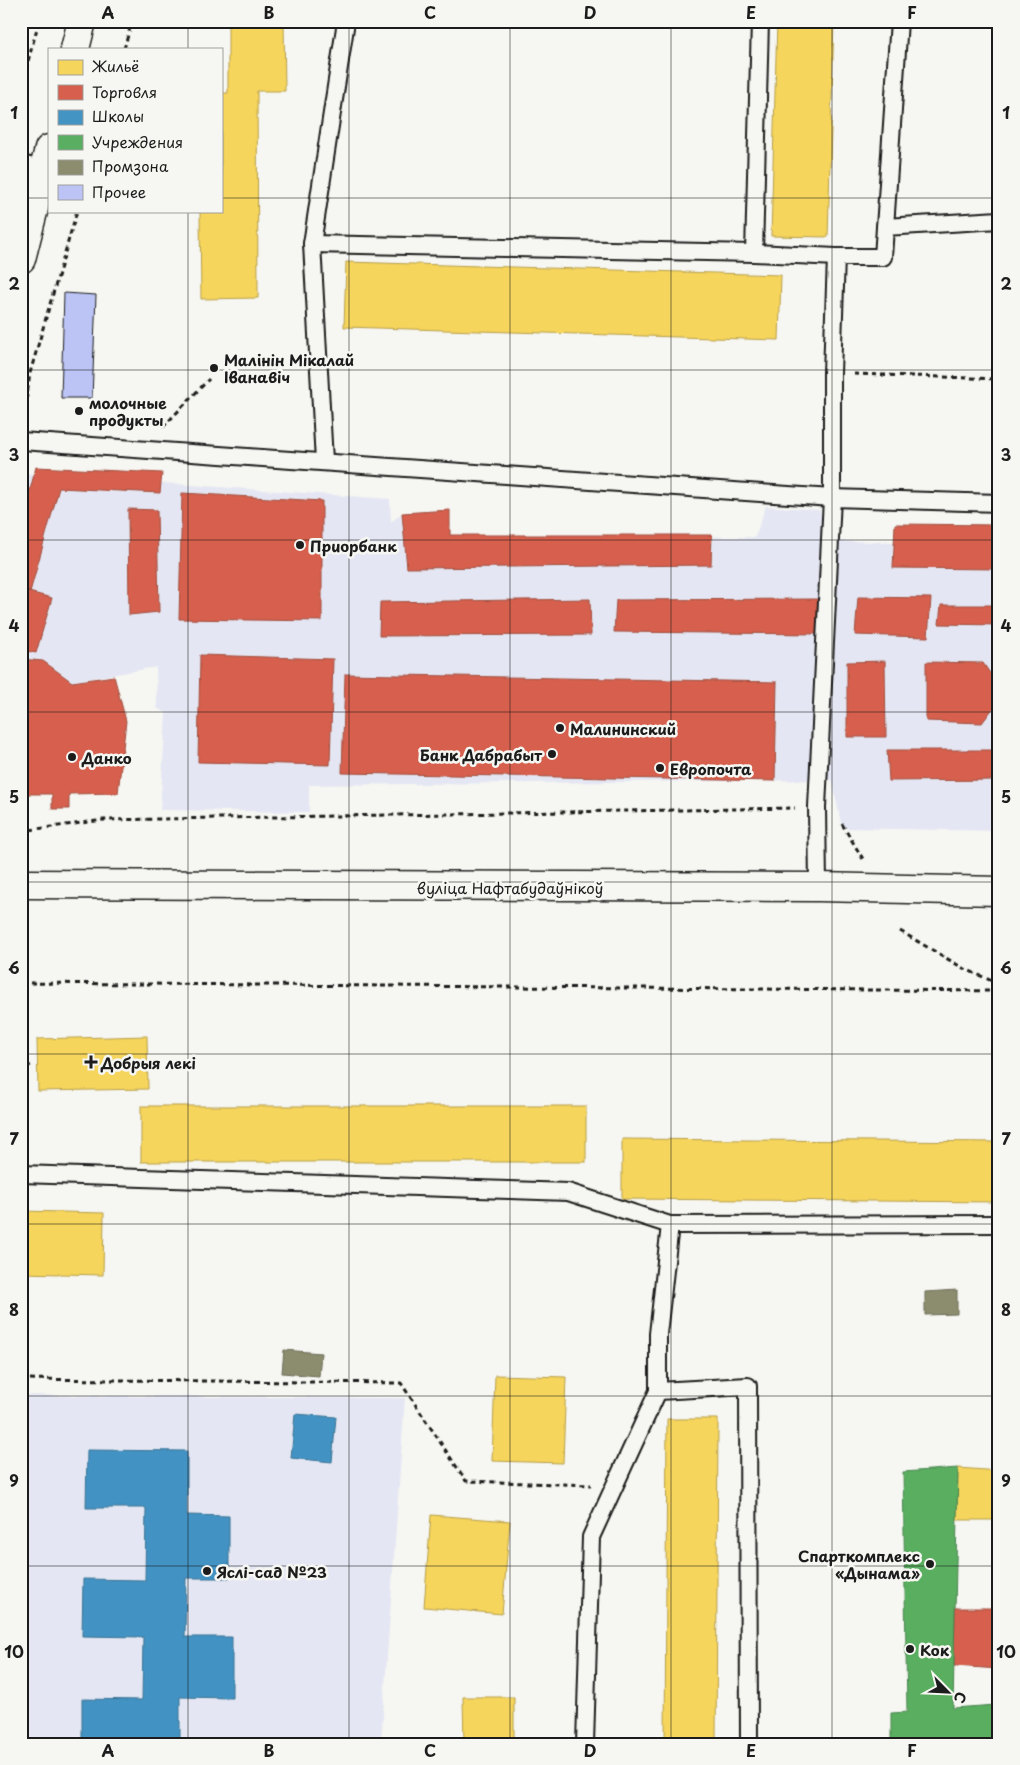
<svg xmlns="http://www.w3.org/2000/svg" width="1020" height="1765" font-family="'Playpen Sans',sans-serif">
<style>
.built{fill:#e4e7f3}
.homes{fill:#f6d55c;stroke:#b59e49}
.shops{fill:#d6604d;stroke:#9e4c3e}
.schools{fill:#4393c3;stroke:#376f91}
.public{fill:#5aae61;stroke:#47824c}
.industry{fill:#8c8c6e;stroke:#6a6a55}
.building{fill:#bbc4f5;stroke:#1c1c1c}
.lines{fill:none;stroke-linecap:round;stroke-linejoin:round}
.service-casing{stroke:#1c1c1c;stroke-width:20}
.tertiary-casing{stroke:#1c1c1c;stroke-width:31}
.secondary-casing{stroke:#1c1c1c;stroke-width:31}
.path{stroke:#1c1c1c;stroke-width:3;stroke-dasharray:5 4;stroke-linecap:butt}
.service{stroke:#f6f6f2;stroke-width:16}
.tertiary{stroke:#f6f6f2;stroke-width:28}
.secondary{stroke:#f6f6f2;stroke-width:28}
.grid{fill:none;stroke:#1c1c1c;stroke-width:1;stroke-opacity:0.55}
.poi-dot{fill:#1c1c1c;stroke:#f6f6f2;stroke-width:2}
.labels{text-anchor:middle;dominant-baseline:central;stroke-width:5;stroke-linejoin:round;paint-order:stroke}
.poi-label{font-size:15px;font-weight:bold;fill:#1c1c1c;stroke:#f6f6f2;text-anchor:start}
.street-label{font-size:15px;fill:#1c1c1c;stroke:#f6f6f2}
.neatline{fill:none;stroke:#1c1c1c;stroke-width:2}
.grid-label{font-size:16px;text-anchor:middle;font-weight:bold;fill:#1c1c1c}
</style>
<rect width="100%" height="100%" fill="#f6f6f2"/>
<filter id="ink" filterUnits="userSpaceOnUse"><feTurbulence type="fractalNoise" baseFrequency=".02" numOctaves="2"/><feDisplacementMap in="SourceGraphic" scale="10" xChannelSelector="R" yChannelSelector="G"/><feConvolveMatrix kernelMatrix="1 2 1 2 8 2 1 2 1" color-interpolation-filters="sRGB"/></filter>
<g filter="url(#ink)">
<g class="built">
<path d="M 21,473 L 390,499 L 391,522 L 402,513 L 450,510 L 451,535 L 755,537 L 766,506 L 820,510 L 825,541 L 999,544 L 999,831 L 842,828 L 832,780 L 309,785 L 309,812 L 160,810 L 166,713 L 157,708 L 156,667 L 72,682 L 43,661 L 21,659 Z"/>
<path d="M 21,1395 L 405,1398 L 381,1744 L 21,1744 Z"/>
</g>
<g class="homes">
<path d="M 228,21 L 284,21 L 285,91 L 257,91 L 258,298 L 201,299 L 200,211 L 221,211 L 221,93 L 228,93 Z"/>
<path d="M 777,21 L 834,21 L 828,237 L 771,236 Z"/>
<path d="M 346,262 L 781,275 L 779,340 L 344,327 Z"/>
<path d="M 147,1036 L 148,1089 L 38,1091 L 37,1039 Z"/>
<rect x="141" y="1106" width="445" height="56"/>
<path d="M 622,1139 L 999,1142 L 999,1202 L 622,1199 Z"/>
<path d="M 21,1211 L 104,1213 L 103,1275 L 21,1273 Z"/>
<path d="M 495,1375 L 566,1377 L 563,1463 L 492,1461 Z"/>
<path d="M 667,1419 L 718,1419 L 716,1744 L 665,1744 Z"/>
<path d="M 958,1468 L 999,1471 L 999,1520 L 957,1520 Z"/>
<path d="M 431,1515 L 510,1521 L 502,1614 L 424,1607 Z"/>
<path d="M 463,1697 L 514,1697 L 514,1744 L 464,1744 Z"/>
</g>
<g class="shops">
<path d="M 36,467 L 162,473 L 160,493 L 59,488 L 30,592 L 21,590 L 21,524 Z"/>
<path d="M 182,493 L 322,501 L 322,621 L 179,619 Z"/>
<path d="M 128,509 L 157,510 L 159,612 L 129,615 Z"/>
<path d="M 450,510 L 450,535 L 712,535 L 711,565 L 407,568 L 402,513 Z"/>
<path d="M 895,524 L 999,525 L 999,569 L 893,568 Z"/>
<path d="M 21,590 L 52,598 L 36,653 L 21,650 Z"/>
<path d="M 858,597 L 931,598 L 928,637 L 855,635 Z"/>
<path d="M 590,599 L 591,635 L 379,636 L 380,602 Z"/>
<path d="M 818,599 L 818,634 L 614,632 L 616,600 Z"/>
<path d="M 941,605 L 999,605 L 999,625 L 939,624 Z"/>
<path d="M 200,655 L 333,659 L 330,765 L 198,762 Z"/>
<path d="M 21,659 L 43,661 L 72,682 L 114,676 L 126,721 L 118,793 L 69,794 L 69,809 L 52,809 L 52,794 L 21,794 Z"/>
<path d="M 885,661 L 886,737 L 847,737 L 847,662 Z"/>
<path d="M 926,662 L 983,663 L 996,682 L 997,703 L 982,723 L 926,721 Z"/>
<path d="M 345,674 L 777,682 L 775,781 L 342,773 Z"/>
<path d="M 887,750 L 999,750 L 999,780 L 889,781 Z"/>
<path d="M 955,1608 L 999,1608 L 999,1669 L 954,1666 Z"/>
</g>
<g class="schools">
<path d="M 295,1414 L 336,1417 L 332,1462 L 291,1458 Z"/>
<path d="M 87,1450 L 187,1451 L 187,1515 L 229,1516 L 229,1578 L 186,1578 L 185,1637 L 232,1637 L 232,1698 L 180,1697 L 180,1744 L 82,1744 L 82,1699 L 142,1700 L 143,1637 L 82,1636 L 83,1579 L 145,1580 L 146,1508 L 86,1508 Z"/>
</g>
<path class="public" d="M 958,1468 L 953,1708 L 996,1705 L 995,1744 L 891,1744 L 891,1713 L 907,1712 L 903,1472 Z"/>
<g class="industry">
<path d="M 957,1290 L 957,1314 L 925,1315 L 925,1292 Z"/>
<path d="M 284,1350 L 321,1353 L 319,1376 L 282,1373 Z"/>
</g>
<path class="building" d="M 64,293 L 96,295 L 92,398 L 61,398 Z"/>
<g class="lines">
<defs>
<g id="service">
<path d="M 21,164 L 43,169"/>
<path d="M 885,227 L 999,220"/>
<path d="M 312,244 L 754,253 L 836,257"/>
<path d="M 754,253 L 760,21"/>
<path d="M 21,441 L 832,498 L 999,503"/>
<path d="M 324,461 L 312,244 L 346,21"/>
<path d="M 818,887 L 817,807 L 832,498 L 832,373 L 836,257 L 883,257 L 899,21"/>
<path d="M 21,1174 L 568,1192 L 670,1225 L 999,1224"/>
<path d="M 658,1391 L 748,1386 L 749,1744"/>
<path d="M 585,1744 L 591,1537 L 658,1391 L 658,1334 L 670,1225"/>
</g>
<g id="tertiary">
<path d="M 75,49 L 82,21"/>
<path d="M 21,259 L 49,149"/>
</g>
<path id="secondary" d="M 21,884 L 818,887 L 999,891"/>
</defs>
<use href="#service" class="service-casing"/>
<use href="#tertiary" class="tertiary-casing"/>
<use href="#secondary" class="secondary-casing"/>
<g class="path">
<path d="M 124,49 L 132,21"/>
<path d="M 21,87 L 39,21"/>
<path d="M 854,374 L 999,379"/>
<path d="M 24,418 L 30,373 L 77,211"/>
<path d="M 163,427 L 209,379"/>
<path d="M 842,824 L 863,859"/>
<path d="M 21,831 L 104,820 L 795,808"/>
<path d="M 900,931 L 963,968 L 999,984"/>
<path d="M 21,983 L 999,991"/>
<path d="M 21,1048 L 30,1067"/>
<path d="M 21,1379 L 401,1383 L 466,1481 L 591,1485"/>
</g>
<use href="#service" class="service"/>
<use href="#tertiary" class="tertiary"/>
<use href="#secondary" class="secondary"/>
</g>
</g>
<path class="grid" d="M 188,21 L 188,49M 349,21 L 349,1744M 510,21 L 510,1744M 671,21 L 671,1744M 832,21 L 832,1744M 21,198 L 49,198M 221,198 L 999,198M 188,211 L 188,1744M 21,370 L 999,370M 21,540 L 999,540M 21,712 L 999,712M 21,882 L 999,882M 21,1054 L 999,1054M 21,1224 L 999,1224M 21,1396 L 999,1396M 21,1566 L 999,1566"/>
<g class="poi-dot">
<circle cx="214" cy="368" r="5"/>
<circle cx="79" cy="411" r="5"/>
<circle cx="300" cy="545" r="5"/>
<circle cx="560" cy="728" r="5"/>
<circle cx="552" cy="754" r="5"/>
<circle cx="72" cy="757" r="5"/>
<circle cx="660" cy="768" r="5"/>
<path d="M88.5 1054.5h5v5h5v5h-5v5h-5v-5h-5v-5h5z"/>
<circle cx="930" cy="1564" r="5"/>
<circle cx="207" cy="1571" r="5"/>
<circle cx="910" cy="1649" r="5"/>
</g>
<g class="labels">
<g class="poi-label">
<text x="224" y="359">Малінін Мікалай<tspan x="224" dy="17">Іванавіч</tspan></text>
<text x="89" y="402">молочные<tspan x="89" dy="17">продукты</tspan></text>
<text x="310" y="545">Приорбанк</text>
<text x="570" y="728">Малининский</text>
<text x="542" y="754" text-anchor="end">Банк Дабрабыт</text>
<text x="82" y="757">Данко</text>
<text x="670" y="768">Европочта</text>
<text x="101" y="1062">Добрыя лекі</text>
<text x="920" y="1555" text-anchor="end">Спарткомплекс<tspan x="920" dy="17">«Дынама»</tspan></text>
<text x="217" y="1571">Яслі-сад №23</text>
<text x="920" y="1649">Кок</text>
</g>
<g class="street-label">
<text x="510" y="887">вуліца Нафтабудаўнікоў</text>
</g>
</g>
<rect width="1020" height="1765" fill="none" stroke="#f6f6f2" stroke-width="55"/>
<rect x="48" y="48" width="175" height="165" fill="#f6f6f2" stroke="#9f9f9c"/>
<rect x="58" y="60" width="25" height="15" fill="#f6d55c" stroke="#9f9f9c"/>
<text x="92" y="72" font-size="15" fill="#1c1c1c">Жильё</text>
<rect x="58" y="85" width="25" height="15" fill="#d6604d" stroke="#9f9f9c"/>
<text x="92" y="98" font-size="15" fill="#1c1c1c">Торговля</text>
<rect x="58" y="110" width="25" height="15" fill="#4393c3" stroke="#9f9f9c"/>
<text x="92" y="122" font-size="15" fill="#1c1c1c">Школы</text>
<rect x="58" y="135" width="25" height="15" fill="#5aae61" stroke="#9f9f9c"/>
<text x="92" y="148" font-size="15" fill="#1c1c1c">Учреждения</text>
<rect x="58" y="160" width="25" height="15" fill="#8c8c6e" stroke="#9f9f9c"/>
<text x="92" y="172" font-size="15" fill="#1c1c1c">Промзона</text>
<rect x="58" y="185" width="25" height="15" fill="#bbc4f5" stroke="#9f9f9c"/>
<text x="92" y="198" font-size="15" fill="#1c1c1c">Прочее</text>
<g transform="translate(948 1692) rotate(114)" stroke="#f6f6f2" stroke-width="4" paint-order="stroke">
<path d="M0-4L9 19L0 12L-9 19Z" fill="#1c1c1c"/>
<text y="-8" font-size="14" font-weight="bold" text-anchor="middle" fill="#1c1c1c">С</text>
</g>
<rect x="28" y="28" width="964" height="1710" class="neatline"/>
<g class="grid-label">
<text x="108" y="19">A</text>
<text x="269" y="19">B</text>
<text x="430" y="19">C</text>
<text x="590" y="19">D</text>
<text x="751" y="19">E</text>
<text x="912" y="19">F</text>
<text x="14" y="119">1</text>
<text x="1006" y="119">1</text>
<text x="14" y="290">2</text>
<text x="1006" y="290">2</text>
<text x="14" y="461">3</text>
<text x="1006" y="461">3</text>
<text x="14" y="632">4</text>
<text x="1006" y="632">4</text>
<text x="14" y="803">5</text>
<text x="1006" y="803">5</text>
<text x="14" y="974">6</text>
<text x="1006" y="974">6</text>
<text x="14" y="1145">7</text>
<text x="1006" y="1145">7</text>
<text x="14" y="1316">8</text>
<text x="1006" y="1316">8</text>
<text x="14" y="1487">9</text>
<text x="1006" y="1487">9</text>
<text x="14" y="1658">10</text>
<text x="1006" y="1658">10</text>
<text x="108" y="1757">A</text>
<text x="269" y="1757">B</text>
<text x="430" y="1757">C</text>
<text x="590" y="1757">D</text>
<text x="751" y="1757">E</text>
<text x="912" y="1757">F</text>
</g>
</svg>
